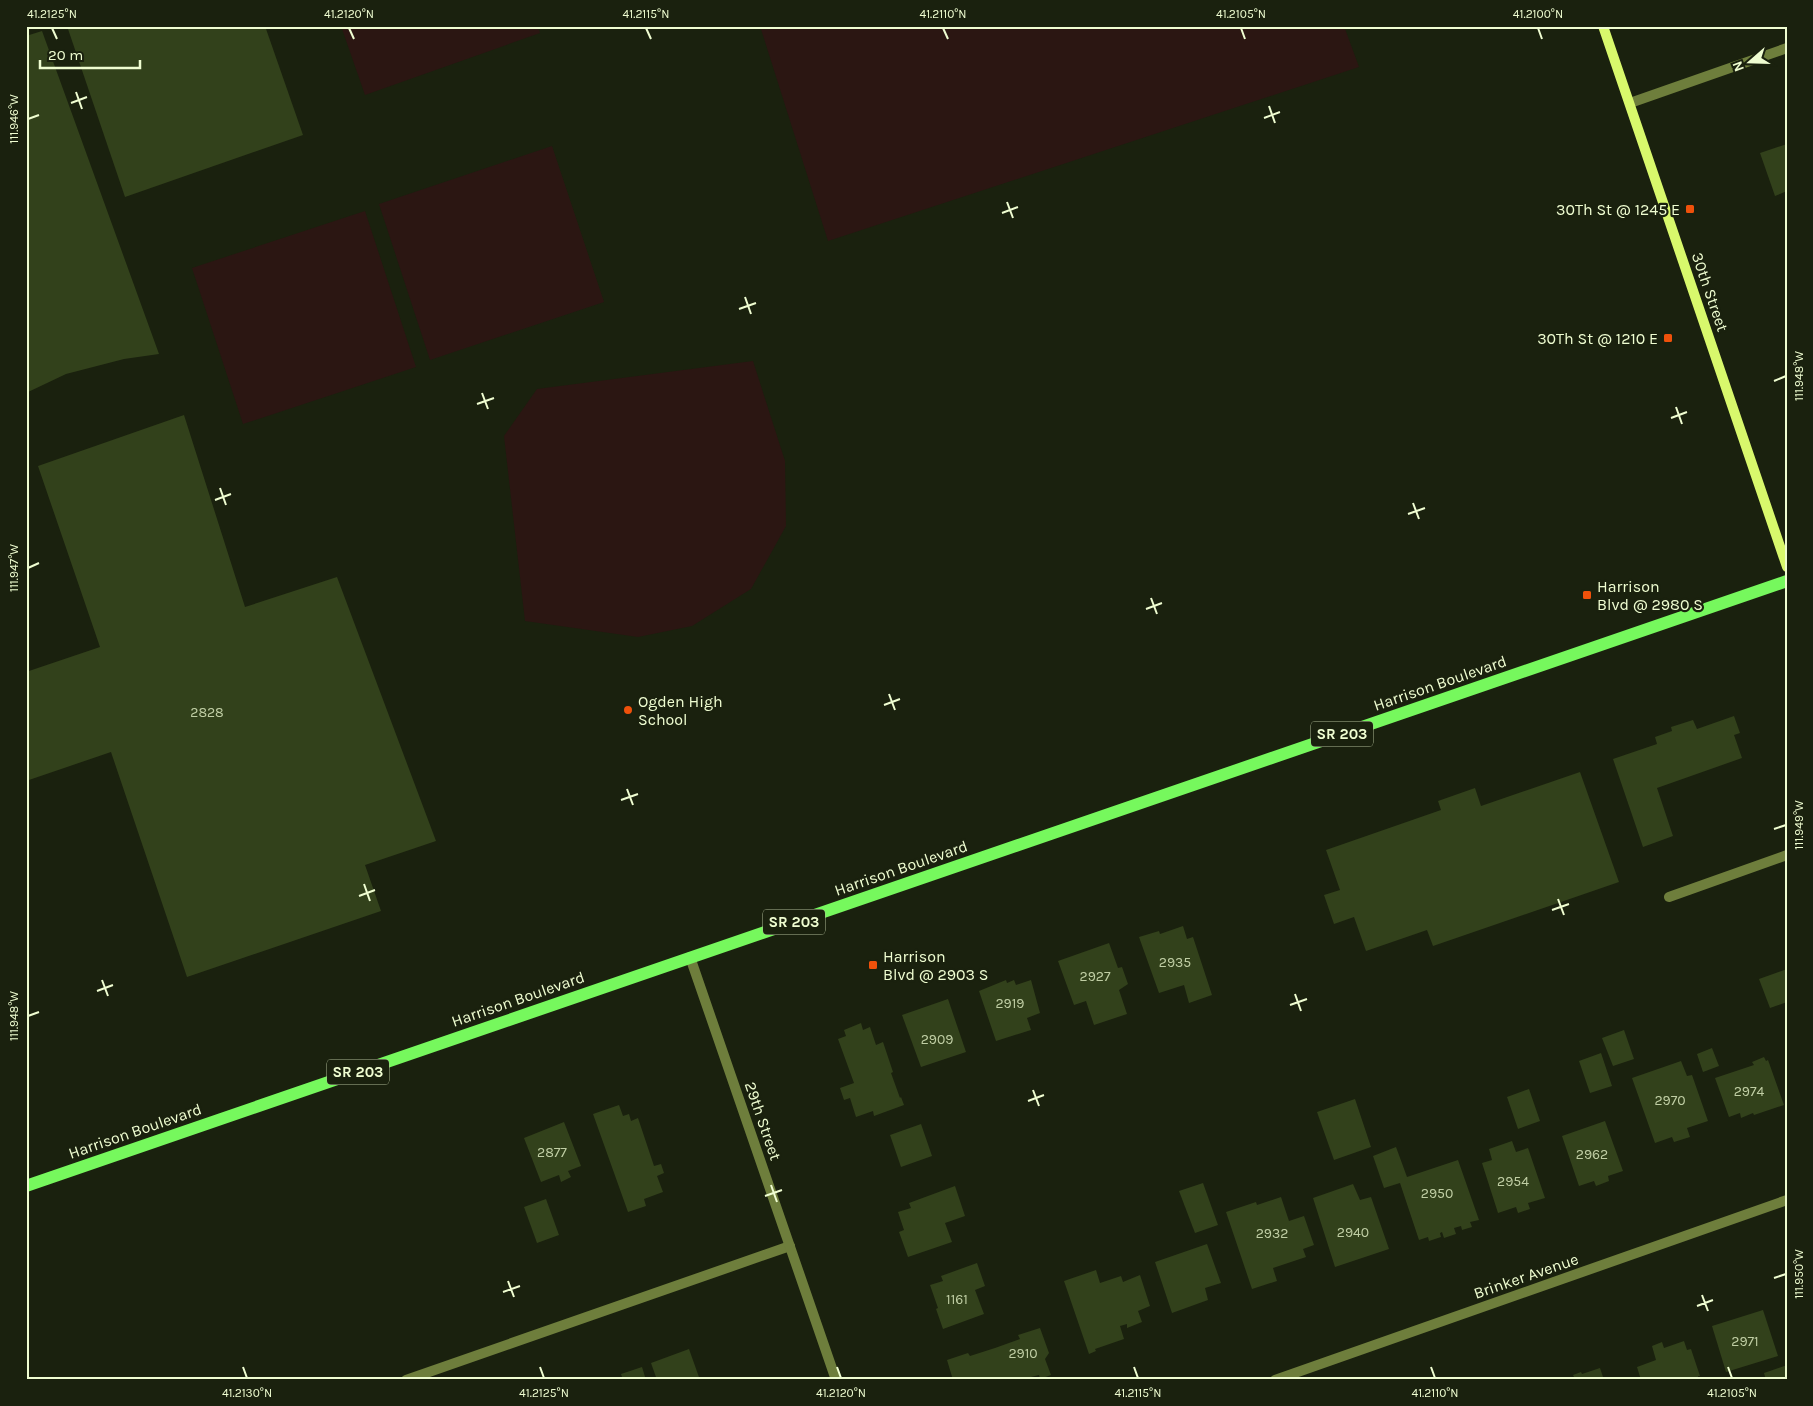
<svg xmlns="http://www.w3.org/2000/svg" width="1813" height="1406" font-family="Karla,sans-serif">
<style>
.green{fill:#2b1612}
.building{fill:#32411b}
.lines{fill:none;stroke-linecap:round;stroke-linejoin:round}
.lane{stroke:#6e7e3c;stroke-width:10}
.street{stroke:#6e7e3c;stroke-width:10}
.secondary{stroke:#d8f86c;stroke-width:10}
.primary{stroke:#76f85d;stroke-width:12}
.ticks{fill:none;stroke:#effdd1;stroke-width:2}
.poi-dot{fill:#ef510b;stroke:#1a210e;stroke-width:2}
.labels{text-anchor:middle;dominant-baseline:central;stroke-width:4.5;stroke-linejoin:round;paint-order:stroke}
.number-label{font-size:14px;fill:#c0cea4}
.shield{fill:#1a210e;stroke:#afbb96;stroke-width:1}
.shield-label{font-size:15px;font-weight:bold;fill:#effdd1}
.poi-label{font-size:16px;fill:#effdd1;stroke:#1a210e;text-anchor:start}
.street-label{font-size:16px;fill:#effdd1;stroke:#1a210e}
.neatline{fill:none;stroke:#effdd1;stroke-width:2}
.ticks-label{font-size:12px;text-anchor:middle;fill:#effdd1}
</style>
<rect width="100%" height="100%" fill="#1a210e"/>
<g class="green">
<path d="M 341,26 L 538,26 L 540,33 L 365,95 Z"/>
<path d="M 760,26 L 1344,26 L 1359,67 L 828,241 Z"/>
<path d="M 552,146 L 604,302 L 430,360 L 379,204 Z"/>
<path d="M 365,211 L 416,367 L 243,424 L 192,268 Z"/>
<path d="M 753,361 L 785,461 L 786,526 L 751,589 L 692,626 L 638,637 L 525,621 L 504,436 L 537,389 Z"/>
</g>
<g class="building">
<path d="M 67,26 L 265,26 L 303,135 L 125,197 Z"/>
<path d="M 42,31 L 159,354 L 124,359 L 66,374 L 26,393 L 26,36 Z"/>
<path d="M 1787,144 L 1787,191 L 1775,196 L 1760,153 Z"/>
<path d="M 184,415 L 245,607 L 337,577 L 436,841 L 365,865 L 381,911 L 187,977 L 111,752 L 26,781 L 26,672 L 100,647 L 38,466 Z"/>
<path d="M 1734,716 L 1740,733 L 1734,735 L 1742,758 L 1657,788 L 1673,836 L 1643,847 L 1613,759 L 1657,744 L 1655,737 L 1672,731 L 1671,727 L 1693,720 L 1697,729 Z"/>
<path d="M 1580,772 L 1619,882 L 1433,946 L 1427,930 L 1366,951 L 1354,917 L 1334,924 L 1324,895 L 1340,890 L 1326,850 L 1441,810 L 1438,801 L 1475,788 L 1481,806 Z"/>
<path d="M 1183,926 L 1187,939 L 1193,937 L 1212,995 L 1189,1003 L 1184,985 L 1159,993 L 1139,937 L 1159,931 L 1160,934 Z"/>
<path d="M 1109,943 L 1118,968 L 1122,967 L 1128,984 L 1119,990 L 1127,1014 L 1094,1025 L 1086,1001 L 1074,1005 L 1058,961 Z"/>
<path d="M 1787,969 L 1787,1002 L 1770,1008 L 1759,979 Z"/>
<path d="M 1006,980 L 1007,983 L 1014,980 L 1016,985 L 1031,980 L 1040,1013 L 1027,1018 L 1031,1030 L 996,1041 L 979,991 Z"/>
<path d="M 948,999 L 966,1052 L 921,1067 L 902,1015 Z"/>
<path d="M 861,1023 L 863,1030 L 870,1027 L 876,1045 L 883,1042 L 893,1072 L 891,1073 L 900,1098 L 901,1097 L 904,1105 L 874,1116 L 873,1111 L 856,1117 L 850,1098 L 844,1100 L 840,1088 L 854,1083 L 838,1039 L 846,1036 L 844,1030 Z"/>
<path d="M 1624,1030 L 1634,1059 L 1613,1066 L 1602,1038 Z"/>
<path d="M 1712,1048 L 1719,1066 L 1703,1072 L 1697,1054 Z"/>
<path d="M 1601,1053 L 1612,1086 L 1590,1093 L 1579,1061 Z"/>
<path d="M 1764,1057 L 1766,1061 L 1768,1060 L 1784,1105 L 1754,1115 L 1753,1113 L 1741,1118 L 1740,1113 L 1729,1117 L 1715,1078 L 1754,1065 L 1752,1062 Z"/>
<path d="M 1681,1061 L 1687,1076 L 1692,1075 L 1708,1121 L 1687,1128 L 1690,1137 L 1674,1142 L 1672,1137 L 1655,1143 L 1632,1078 Z"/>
<path d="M 1529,1089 L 1540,1121 L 1518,1129 L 1507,1097 Z"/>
<path d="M 1355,1099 L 1371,1147 L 1334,1160 L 1317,1112 Z"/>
<path d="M 619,1105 L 623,1116 L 629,1114 L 631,1121 L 638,1118 L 654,1166 L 661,1164 L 664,1173 L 657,1176 L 663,1192 L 644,1199 L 646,1206 L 628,1212 L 593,1114 Z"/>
<path d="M 1605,1121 L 1623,1171 L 1608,1176 L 1609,1181 L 1596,1186 L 1594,1181 L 1579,1186 L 1562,1136 Z"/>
<path d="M 564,1122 L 581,1166 L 568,1171 L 571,1177 L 561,1182 L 559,1175 L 541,1182 L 524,1138 Z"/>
<path d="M 921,1124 L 932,1156 L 901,1167 L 890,1135 Z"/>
<path d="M 1512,1141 L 1516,1152 L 1528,1148 L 1545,1198 L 1528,1203 L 1530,1209 L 1518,1213 L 1516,1207 L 1498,1213 L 1482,1163 L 1492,1160 L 1489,1149 Z"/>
<path d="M 1396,1147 L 1407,1177 L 1458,1160 L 1479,1220 L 1470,1222 L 1472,1227 L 1462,1230 L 1461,1226 L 1454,1228 L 1456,1234 L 1444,1238 L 1442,1232 L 1440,1233 L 1441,1237 L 1429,1241 L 1428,1237 L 1419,1240 L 1400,1183 L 1384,1188 L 1373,1156 Z"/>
<path d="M 1203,1183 L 1218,1225 L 1195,1233 L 1179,1191 Z"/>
<path d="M 1353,1184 L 1360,1200 L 1371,1197 L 1389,1249 L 1335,1267 L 1313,1198 Z"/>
<path d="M 955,1186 L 965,1216 L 945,1223 L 952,1242 L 908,1257 L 899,1232 L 904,1230 L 898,1212 L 911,1208 L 909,1203 Z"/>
<path d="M 1281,1197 L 1289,1221 L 1304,1216 L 1314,1245 L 1303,1249 L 1306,1257 L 1273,1268 L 1277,1281 L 1252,1289 L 1226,1212 L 1256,1202 L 1257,1205 Z"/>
<path d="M 546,1199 L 559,1235 L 537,1243 L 524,1207 Z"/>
<path d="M 1207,1244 L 1221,1283 L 1205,1288 L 1208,1300 L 1172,1313 L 1155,1262 Z"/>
<path d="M 977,1263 L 985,1286 L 975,1290 L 984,1314 L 943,1329 L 936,1309 L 938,1308 L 930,1285 L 943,1281 L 941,1276 Z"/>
<path d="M 1096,1270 L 1100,1283 L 1121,1276 L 1123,1282 L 1140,1275 L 1150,1306 L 1138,1311 L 1142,1322 L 1127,1328 L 1127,1324 L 1120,1326 L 1124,1339 L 1095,1349 L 1096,1351 L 1089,1354 L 1064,1281 Z"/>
<path d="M 1763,1310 L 1778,1356 L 1726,1372 L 1712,1326 Z"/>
<path d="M 1040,1328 L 1049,1353 L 1045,1359 L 1051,1375 L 1040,1379 L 1039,1375 L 1027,1378 L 1027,1380 L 953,1380 L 947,1360 L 968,1353 L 970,1356 L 995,1348 L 1020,1339 L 1018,1335 Z"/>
<path d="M 1684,1341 L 1687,1350 L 1691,1349 L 1700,1376 L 1698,1376 L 1699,1380 L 1641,1380 L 1637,1367 L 1656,1360 L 1652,1346 L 1662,1342 L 1664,1348 Z"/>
<path d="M 689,1349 L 700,1380 L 657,1380 L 651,1363 Z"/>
<path d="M 1787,1365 L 1787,1380 L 1766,1380 L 1764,1373 Z"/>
<path d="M 642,1367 L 646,1380 L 623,1380 L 621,1374 Z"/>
<path d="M 1600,1368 L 1604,1380 L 1568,1380 L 1574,1377 L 1573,1375 L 1581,1372 L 1582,1374 Z"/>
</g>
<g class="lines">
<g class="lane">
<path d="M 1669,897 L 1787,855"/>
<path d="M 406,1380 L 790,1246"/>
</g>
<g class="street">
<path d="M 1630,103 L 1787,48"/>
<path d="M 690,957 L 836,1380"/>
<path d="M 1275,1380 L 1787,1200"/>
</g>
<path class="secondary" d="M 1603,26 L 1787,567"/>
<path class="primary" d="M 26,1186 L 1787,581"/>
</g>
<path class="ticks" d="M 52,28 L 57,39M 349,28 L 354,39M 646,28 L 651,39M 943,28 L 948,39M 1241,28 L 1245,39M 1538,28 L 1542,39M 76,92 L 82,109M 71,103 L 87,97M 1269,106 L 1275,123M 1264,118 L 1280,112M 28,119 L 39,115M 1007,202 L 1013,218M 1002,213 L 1018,207M 745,297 L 751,314M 739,309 L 756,303M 1774,381 L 1786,376M 482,393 L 488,409M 477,404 L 494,398M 1676,407 L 1682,424M 1671,418 L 1687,412M 220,488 L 226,505M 215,500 L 231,494M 1413,503 L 1419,519M 1408,514 L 1425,508M 28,568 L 39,563M 1151,598 L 1157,614M 1146,609 L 1162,603M 889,694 L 895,710M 884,705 L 900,699M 627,789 L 633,805M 621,800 L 638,794M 1774,829 L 1786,825M 364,884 L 370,901M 359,896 L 375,890M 1558,899 L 1564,915M 1552,910 L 1569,904M 102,980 L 108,996M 97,991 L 113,985M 1295,994 L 1301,1011M 1290,1005 L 1307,999M 28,1016 L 39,1012M 1033,1090 L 1039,1106M 1028,1101 L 1044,1095M 771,1185 L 777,1202M 765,1196 L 782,1190M 1774,1278 L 1786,1274M 508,1281 L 514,1297M 503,1292 L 520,1286M 1702,1295 L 1708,1311M 1697,1306 L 1713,1300M 243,1367 L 247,1378M 540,1367 L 544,1378M 837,1367 L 841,1378M 1134,1367 L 1138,1378M 1431,1367 L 1435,1378M 1728,1367 L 1732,1378"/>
<g class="poi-dot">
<rect x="1685" y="204" width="10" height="10" rx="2.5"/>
<rect x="1663" y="333" width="10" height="10" rx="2.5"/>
<rect x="1582" y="590" width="10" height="10" rx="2.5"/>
<circle cx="628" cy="710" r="5"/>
<rect x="868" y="960" width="10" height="10" rx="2.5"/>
</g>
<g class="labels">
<g class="number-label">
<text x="207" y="712">2828</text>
<text x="1175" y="962">2935</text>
<text x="1095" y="976">2927</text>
<text x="1010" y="1003">2919</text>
<text x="937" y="1039">2909</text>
<text x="1749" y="1091">2974</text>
<text x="1670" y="1100">2970</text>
<text x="552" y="1152">2877</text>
<text x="1592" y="1154">2962</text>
<text x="1513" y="1181">2954</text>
<text x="1437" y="1193">2950</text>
<text x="1353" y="1232">2940</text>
<text x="1272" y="1233">2932</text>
<text x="957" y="1299">1161</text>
<text x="1745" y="1341">2971</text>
<text x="1023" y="1353">2910</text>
</g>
<g class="shield">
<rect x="1311" y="721.5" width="62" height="25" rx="4"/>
<rect x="763" y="909.5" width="62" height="25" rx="4"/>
<rect x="327" y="1059.5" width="62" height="25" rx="4"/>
</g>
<g class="shield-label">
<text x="1342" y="734">SR 203</text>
<text x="794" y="922">SR 203</text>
<text x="358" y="1072">SR 203</text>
</g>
<g class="poi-label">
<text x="1680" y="209" text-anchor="end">30Th St @ 1245 E</text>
<text x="1658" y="338" text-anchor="end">30Th St @ 1210 E</text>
<text x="1597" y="586">Harrison<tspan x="1597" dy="18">Blvd @ 2980 S</tspan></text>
<text x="638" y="701">Ogden High<tspan x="638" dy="18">School</tspan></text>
<text x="883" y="956">Harrison<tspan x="883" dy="18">Blvd @ 2903 S</tspan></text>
</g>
<g class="street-label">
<text transform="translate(1710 292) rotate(71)">30th Street</text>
<text transform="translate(1440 683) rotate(-19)">Harrison Boulevard</text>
<text transform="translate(901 868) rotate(-19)">Harrison Boulevard</text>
<text transform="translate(518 999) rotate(-19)">Harrison Boulevard</text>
<text transform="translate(763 1121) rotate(71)">29th Street</text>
<text transform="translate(135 1131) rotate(-19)">Harrison Boulevard</text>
<text transform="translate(1526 1276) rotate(-19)">Brinker Avenue</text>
</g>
</g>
<rect width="1813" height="1406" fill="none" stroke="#1a210e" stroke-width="55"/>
<g transform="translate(1750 62) rotate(250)" stroke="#1a210e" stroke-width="4" paint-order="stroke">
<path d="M0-4L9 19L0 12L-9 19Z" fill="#effdd1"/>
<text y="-8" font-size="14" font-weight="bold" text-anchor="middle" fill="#effdd1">N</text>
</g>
<path d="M40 60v8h100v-8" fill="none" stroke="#effdd1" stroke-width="2.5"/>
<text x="48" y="60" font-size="15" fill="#effdd1" stroke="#1a210e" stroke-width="4" paint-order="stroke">20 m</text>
<rect x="28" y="28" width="1758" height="1350" class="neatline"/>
<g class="ticks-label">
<text x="52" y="18">41.2125°N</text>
<text x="349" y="18">41.2120°N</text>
<text x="646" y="18">41.2115°N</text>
<text x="943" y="18">41.2110°N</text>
<text x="1241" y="18">41.2105°N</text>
<text x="1538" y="18">41.2100°N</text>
<text transform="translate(14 119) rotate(-90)" y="4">111.946°W</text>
<text transform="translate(1799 376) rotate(-90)" y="4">111.948°W</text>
<text transform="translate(14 568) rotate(-90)" y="4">111.947°W</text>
<text transform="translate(1799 825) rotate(-90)" y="4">111.949°W</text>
<text transform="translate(14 1016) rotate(-90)" y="4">111.948°W</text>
<text transform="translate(1799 1274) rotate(-90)" y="4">111.950°W</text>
<text x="247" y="1397">41.2130°N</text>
<text x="544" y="1397">41.2125°N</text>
<text x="841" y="1397">41.2120°N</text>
<text x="1138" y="1397">41.2115°N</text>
<text x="1435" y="1397">41.2110°N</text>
<text x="1732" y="1397">41.2105°N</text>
</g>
</svg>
